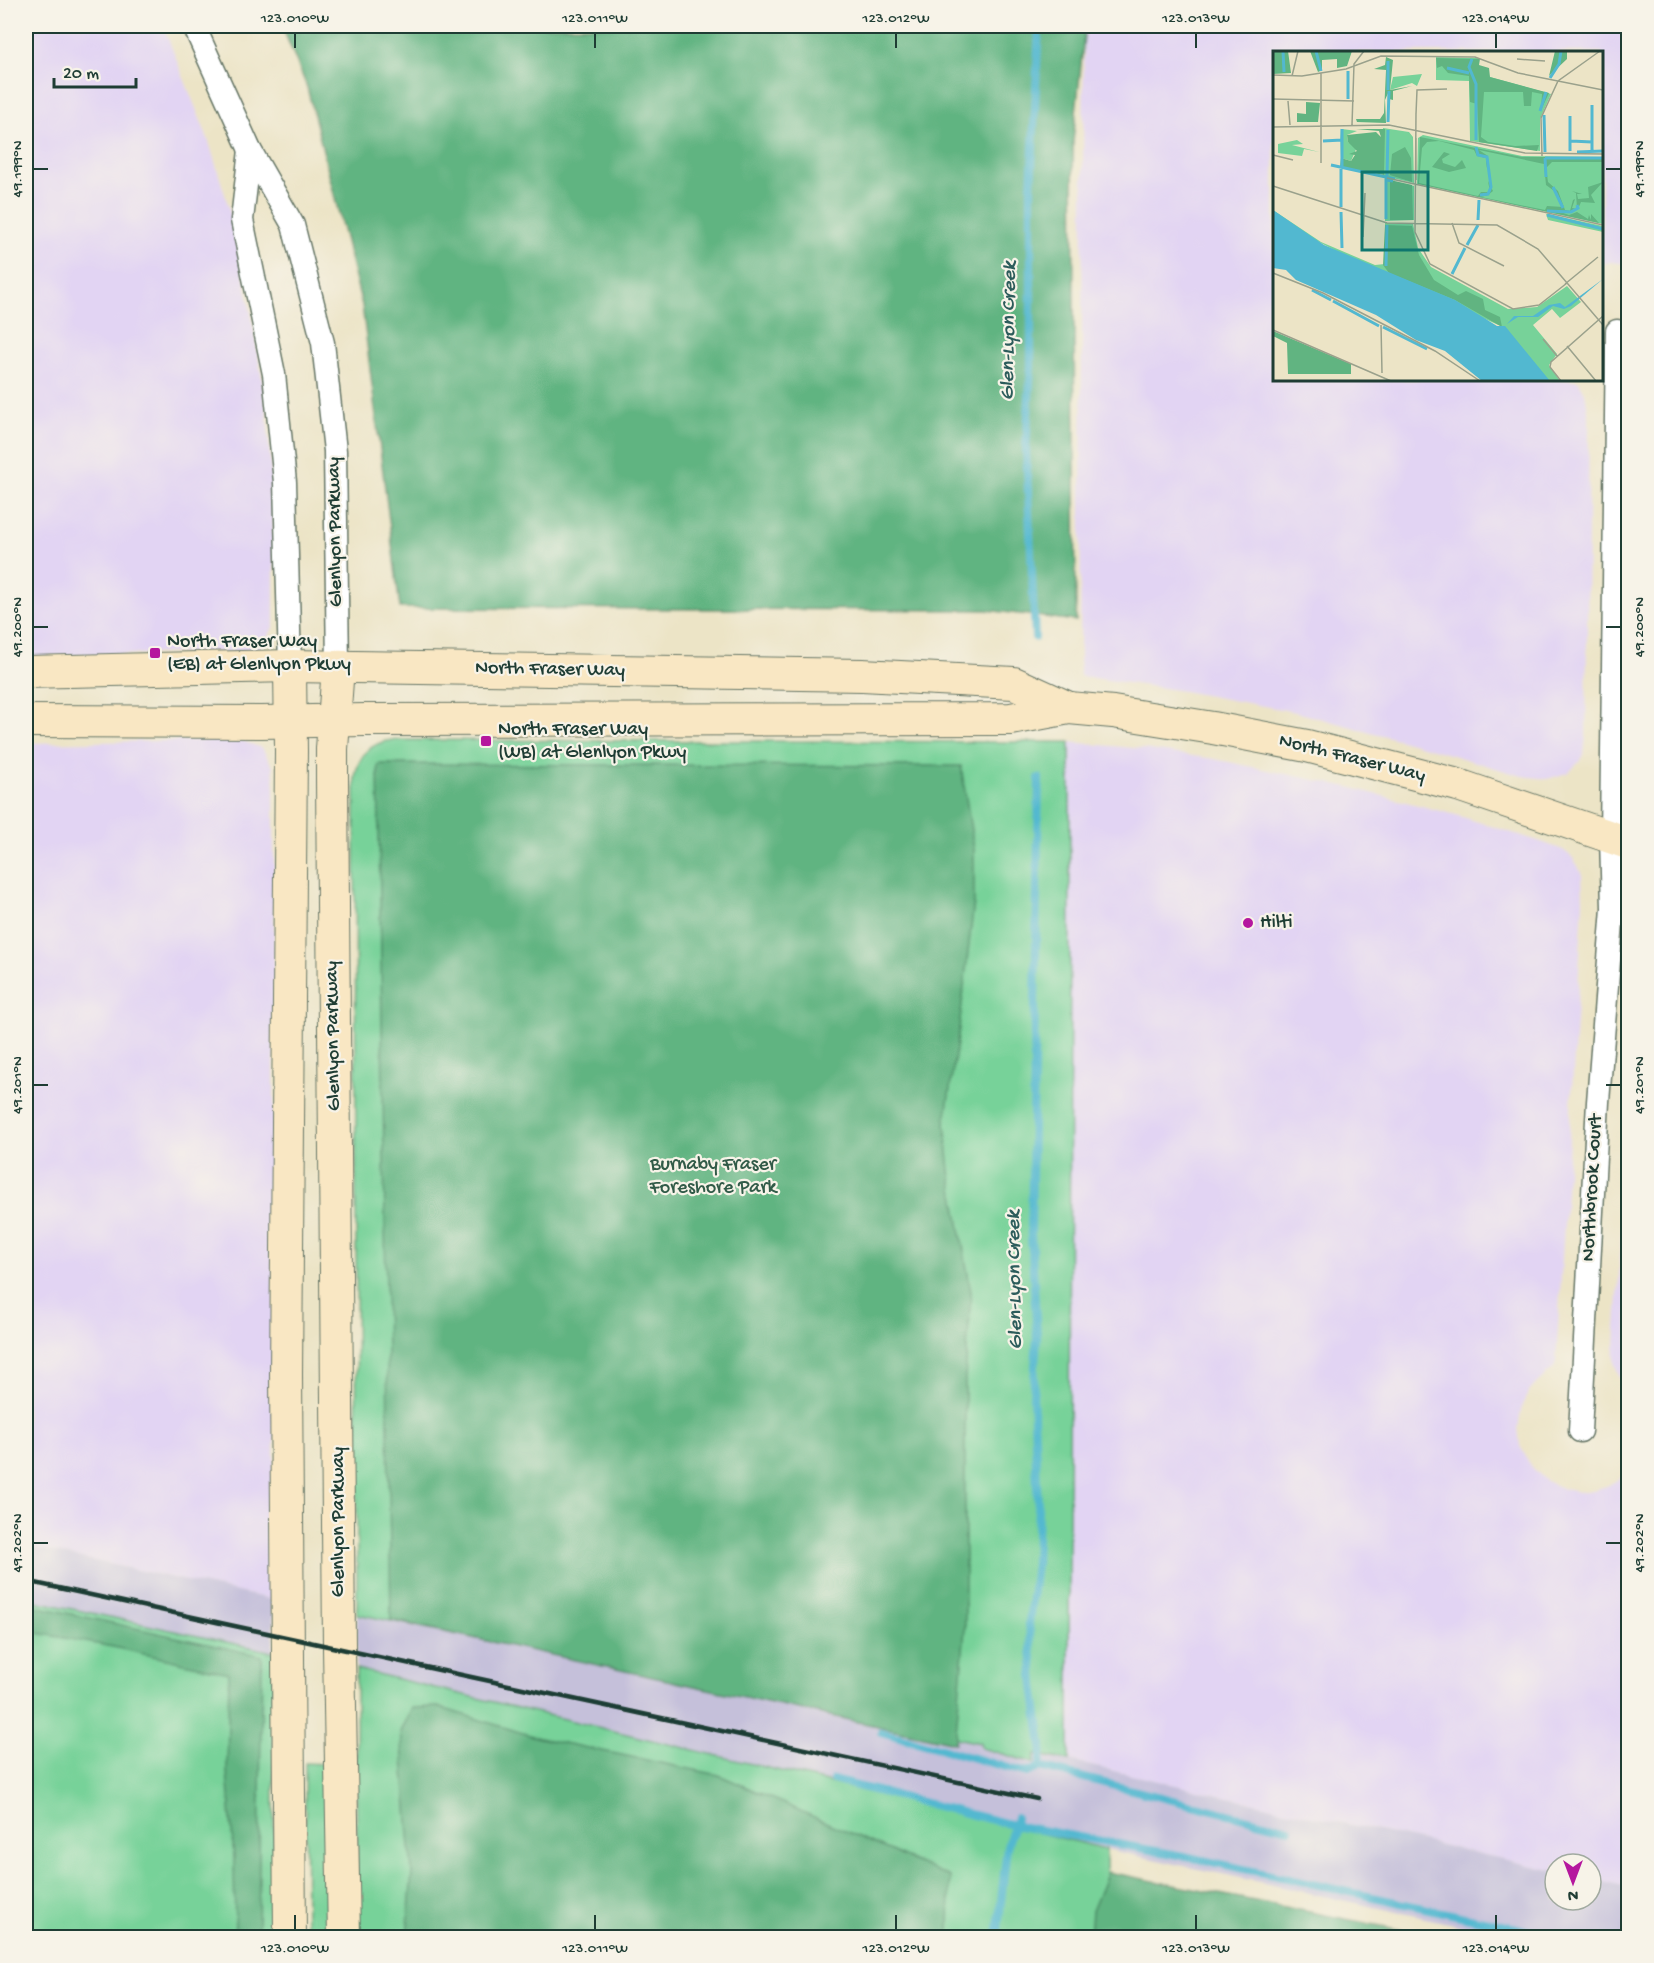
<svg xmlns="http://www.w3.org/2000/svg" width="1654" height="1963" font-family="'Gochi Hand',sans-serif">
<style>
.built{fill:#e2d4f3}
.industrial{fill:#c5c0da}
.green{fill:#77d299;stroke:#4b8866;stroke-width:1.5}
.forest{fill:#61b481;stroke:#40785a;stroke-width:1.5}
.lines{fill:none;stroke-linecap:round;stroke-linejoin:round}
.stream{stroke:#52b8d0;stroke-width:8}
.street-casing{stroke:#677767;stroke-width:25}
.secondary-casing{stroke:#677767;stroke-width:34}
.street{stroke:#fff;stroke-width:22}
.secondary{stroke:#f9e7c3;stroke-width:32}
.rail{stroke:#1f3d34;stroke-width:4.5}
.ticks{fill:none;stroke:#1f3d34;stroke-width:2}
.poi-dot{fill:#b5179e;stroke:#f7f3e8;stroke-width:2}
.labels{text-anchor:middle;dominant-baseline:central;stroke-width:4.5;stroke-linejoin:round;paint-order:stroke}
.street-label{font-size:20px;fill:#1f3d34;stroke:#f7f3e8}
.poi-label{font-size:20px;fill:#1f3d34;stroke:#f7f3e8;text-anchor:start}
.park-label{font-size:20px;fill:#315b48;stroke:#f7f3e8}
.water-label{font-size:21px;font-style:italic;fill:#2c5c5b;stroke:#f7f3e8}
.inset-river{fill:none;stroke:#52b8d0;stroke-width:3}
.inset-road{fill:none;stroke:#9aa18c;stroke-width:1.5}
.view{fill:#0f766e;fill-opacity:0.15;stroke:#0f766e;stroke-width:3}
.inset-edge{fill:none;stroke:#1f3d34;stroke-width:3}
.neatline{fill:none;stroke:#1f3d34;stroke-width:2}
.ticks-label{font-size:15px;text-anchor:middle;fill:#1f3d34}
</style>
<rect width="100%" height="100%" fill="#f7f3e8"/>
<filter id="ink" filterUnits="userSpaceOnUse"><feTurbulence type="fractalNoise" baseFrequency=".0167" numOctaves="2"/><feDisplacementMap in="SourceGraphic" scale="12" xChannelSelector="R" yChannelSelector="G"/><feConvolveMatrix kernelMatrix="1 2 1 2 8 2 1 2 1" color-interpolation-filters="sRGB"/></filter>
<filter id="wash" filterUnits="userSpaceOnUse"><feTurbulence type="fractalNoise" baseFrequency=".008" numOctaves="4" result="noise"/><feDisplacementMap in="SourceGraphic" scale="24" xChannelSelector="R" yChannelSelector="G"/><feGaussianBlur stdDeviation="1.35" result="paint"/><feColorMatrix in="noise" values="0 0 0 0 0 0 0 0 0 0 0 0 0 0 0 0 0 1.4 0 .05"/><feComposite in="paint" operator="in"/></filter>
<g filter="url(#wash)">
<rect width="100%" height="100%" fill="#ece4c6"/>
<g class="built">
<path d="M 26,26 L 163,26 L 208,139 L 234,225 L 251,313 L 266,403 L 272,484 L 274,558 L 274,625 L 265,644 L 254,651 L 26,657 Z"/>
<path d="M 1084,26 L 1628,26 L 1628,264 L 1610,262 L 1602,264 L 1602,52 L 1274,52 L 1274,380 L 1578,380 L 1585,393 L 1589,417 L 1586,737 L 1584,752 L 1579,762 L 1568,773 L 1547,779 L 1522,776 L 1419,745 L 1296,712 L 1183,691 L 1080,676 Z"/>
<path d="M 235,740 L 243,741 L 262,748 L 273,767 L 274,778 L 274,1600 L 26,1546 L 26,743 Z"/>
<path d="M 1070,742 L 1143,749 L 1214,759 L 1348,787 L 1456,815 L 1541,842 L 1563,850 L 1572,857 L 1578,866 L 1582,875 L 1583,902 L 1556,1361 L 1554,1368 L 1537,1383 L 1528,1393 L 1522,1405 L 1518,1428 L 1520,1446 L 1531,1466 L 1546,1481 L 1564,1489 L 1579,1492 L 1593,1490 L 1607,1486 L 1619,1479 L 1628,1470 L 1628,1888 L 1591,1879 L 1591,1864 L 1555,1864 L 1555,1871 L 1069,1761 Z"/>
<path d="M 1628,1125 L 1628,1386 L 1620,1378 L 1614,1362 Z"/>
</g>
<g class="industrial">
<path d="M 26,1546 L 274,1600 L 273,1652 L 26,1599 Z"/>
<path d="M 357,1614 L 1069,1761 L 1555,1871 L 1555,1900 L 1591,1900 L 1591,1879 L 1628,1888 L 1628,1937 L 1513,1937 L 1106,1849 L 356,1669 Z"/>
</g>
<g class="green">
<path d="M 392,740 L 1070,742 L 1069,1761 L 1035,1754 L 1034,1763 L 981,1748 L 980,1743 L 357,1614 L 355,778 C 358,756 369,743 392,740 Z"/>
<path d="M 26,1599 L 273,1652 L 275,1937 L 26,1937 Z"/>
<path d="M 356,1669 L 1106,1849 L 1107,1937 L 357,1937 Z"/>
<path d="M 305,1763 L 326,1764 L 328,1937 L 306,1937 Z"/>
</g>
<g class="forest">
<path d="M 282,26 L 1085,26 L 1073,142 L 1076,621 L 987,610 L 400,608 L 362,305 L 307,87 Z"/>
<path d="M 378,764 L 961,766 L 974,849 L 974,902 L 959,1029 L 945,1122 L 950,1171 L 971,1292 L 965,1378 L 965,1628 L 955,1743 L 391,1620 Z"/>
<path d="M 26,1604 L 262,1656 L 258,1937 L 235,1937 L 234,1858 L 227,1771 L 229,1673 L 113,1647 L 26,1631 Z"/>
<path d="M 438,1707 L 539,1738 L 719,1775 L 950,1877 L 949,1937 L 407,1937 L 412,1872 L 401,1732 L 412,1708 Z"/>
<path d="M 1108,1872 L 1437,1937 L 1090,1937 L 1092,1911 Z"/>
</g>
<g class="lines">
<g class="stream">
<path d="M 1035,637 L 1026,449 L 1031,366 L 1031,189 L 1039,26"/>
<path d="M 881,1732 L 1027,1773 L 1040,1767 L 1042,1746 L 1034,1685 L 1029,1623 L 1036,1564 L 1038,1507 L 1033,1397 L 1037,1337 L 1031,1234 L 1039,778"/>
<path d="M 1040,1767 L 1289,1829"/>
<path d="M 833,1780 L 1013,1825 L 1184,1856 L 1562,1938"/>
<path d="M 997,1938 L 1007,1847 L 1016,1818"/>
</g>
</g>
</g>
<g filter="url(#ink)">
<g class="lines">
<defs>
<g id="street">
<path d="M 194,26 L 250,150 L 293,225 L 323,343 L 335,451 L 338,667"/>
<path d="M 250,150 L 242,220 L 274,374 L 285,482 L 290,666"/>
<path d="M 1580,1431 L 1598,1102 L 1613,908 L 1611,838 L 1617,331"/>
</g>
<g id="secondary">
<path d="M 290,666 L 291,751 L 286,1375 L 290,1938"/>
<path d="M 338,667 L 332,749 L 332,779 L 339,1648 L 344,1938"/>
<path d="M 26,672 L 290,666 L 862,675 L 1014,683 L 1069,708"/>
<path d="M 26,721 L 262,722 L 364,720 L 1011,719 L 1069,708 L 1113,712 L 1213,728 L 1307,746 L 1458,785 L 1628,843"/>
</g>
</defs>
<use href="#street" class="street-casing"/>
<use href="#secondary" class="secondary-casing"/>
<use href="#street" class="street"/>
<use href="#secondary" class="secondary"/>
<path class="rail" d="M 26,1581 L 1037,1799"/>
</g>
</g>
<path class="ticks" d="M 295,33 L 295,48M 595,33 L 595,48M 896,33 L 896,48M 1196,33 L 1196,48M 1496,33 L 1496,48M 33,169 L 48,169M 1606,169 L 1621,169M 33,627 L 48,627M 1606,627 L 1621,627M 33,1085 L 48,1085M 1606,1085 L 1621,1085M 33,1543 L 48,1543M 1606,1543 L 1621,1543M 295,1915 L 295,1930M 595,1915 L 595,1930M 896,1915 L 896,1930M 1196,1915 L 1196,1930M 1496,1915 L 1496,1930"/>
<g class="poi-dot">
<rect x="149" y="647" width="12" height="12" rx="3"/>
<rect x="480" y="735" width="12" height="12" rx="3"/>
<circle cx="1248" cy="923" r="6"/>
</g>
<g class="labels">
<g class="street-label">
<text transform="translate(336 532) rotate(-91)">Glenlyon Parkway</text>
<text transform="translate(550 670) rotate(1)">North Fraser Way</text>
<text transform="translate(1352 759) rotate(14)">North Fraser Way</text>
<text transform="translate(334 1036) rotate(-91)">Glenlyon Parkway</text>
<text transform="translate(1593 1188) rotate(-87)">Northbrook Court</text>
<text transform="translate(339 1522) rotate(-90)">Glenlyon Parkway</text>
</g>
<g class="poi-label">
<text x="167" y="642">North Fraser Way<tspan x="167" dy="23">(EB) at Glenlyon Pkwy</tspan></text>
<text x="498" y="730">North Fraser Way<tspan x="498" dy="23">(WB) at Glenlyon Pkwy</tspan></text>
<text x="1260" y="923">Hilti</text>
</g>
<g class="park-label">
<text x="713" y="1165">Burnaby Fraser<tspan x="713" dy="23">Foreshore Park</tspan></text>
</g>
<g class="water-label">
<text transform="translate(1010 331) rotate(-89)">Glen-Lyon Creek</text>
<text transform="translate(1016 1280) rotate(-91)">Glen-Lyon Creek</text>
</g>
</g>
<g transform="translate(1273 51)">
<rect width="330" height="330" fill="#ece4c6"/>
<path d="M 163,6 L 206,7 L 206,23 L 278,43 L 267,68 L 267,100 L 197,90 L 196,30 L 163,29 ZM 149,23 L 144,35 L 139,32 L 117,39 L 120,26 ZM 67,77 L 68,87 L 69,78 L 84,80 L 74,84 L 75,91 L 84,96 L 78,110 L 68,107 ZM 110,77 L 136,81 L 140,86 L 141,132 L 111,125 ZM 150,84 L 249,105 L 330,106 L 330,173 L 144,133 L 145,87 ZM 24,89 L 30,93 L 19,94 L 46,101 L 31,98 L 29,105 L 5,102 L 5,93 ZM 112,129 L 141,135 L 141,169 L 112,170 ZM 0,159 L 48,191 L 102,214 L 112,213 L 112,172 L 140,173 L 145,197 L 158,216 L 235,258 L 264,256 L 294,235 L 308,251 L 287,267 L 279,258 L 260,274 L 284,303 L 276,314 L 287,330 L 275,330 L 230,276 L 92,215 L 0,167 ZM 273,163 L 330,175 L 330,181 L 275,169 Z" fill="#77d299"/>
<path d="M 0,0 L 15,0 L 18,22 L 0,23 ZM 37,0 L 79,0 L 74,15 L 64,17 L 64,8 L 49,9 L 49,19 L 45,21 ZM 282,0 L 294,0 L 294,8 L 276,25 ZM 113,6 L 120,9 L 117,39 L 139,35 L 120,40 L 120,49 L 116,48 L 116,40 L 112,49 L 113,72 L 84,71 L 83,68 L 107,68 L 111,62 L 113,19 L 101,18 L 112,14 ZM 163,7 L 207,8 L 206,14 L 216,17 L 217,26 L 276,42 L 268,59 L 269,43 L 259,41 L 258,55 L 251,55 L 250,41 L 211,41 L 208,86 L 215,91 L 242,95 L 266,94 L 264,100 L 206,91 L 204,53 L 197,51 L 196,25 L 175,22 L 169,15 L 164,17 ZM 33,51 L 47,52 L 45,71 L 24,71 L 24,62 L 33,63 ZM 83,78 L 112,78 L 111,124 L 67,116 L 68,107 L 78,110 L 82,104 L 76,103 L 84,100 L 75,91 L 74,84 L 103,81 L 108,86 L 106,80 ZM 147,86 L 249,106 L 330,106 L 330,111 L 279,111 L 273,117 L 275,131 L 285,140 L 292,159 L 297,160 L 300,149 L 302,148 L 299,157 L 304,158 L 303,142 L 299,140 L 309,143 L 304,143 L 305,148 L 316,147 L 315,136 L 330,131 L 318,144 L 322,152 L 308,151 L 305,158 L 298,161 L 282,159 L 296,164 L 304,161 L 315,168 L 316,164 L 318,169 L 318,163 L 326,172 L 145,133 ZM 166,90 L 201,99 L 204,105 L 213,107 L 213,117 L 215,105 L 206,99 L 271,113 L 273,134 L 284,142 L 290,156 L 274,155 L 272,159 L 208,146 L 215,144 L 220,140 L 215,130 L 217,141 L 208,141 L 205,145 L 146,132 L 149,97 L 154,91 ZM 132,96 L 138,107 L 139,131 L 117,124 L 119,103 ZM 171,101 L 177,103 L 169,108 L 170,112 L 182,116 L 189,109 L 193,117 L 176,121 L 159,116 ZM 117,129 L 139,134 L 140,169 L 117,169 ZM 112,174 L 139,175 L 146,204 L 161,229 L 185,244 L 193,240 L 210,248 L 212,259 L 227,266 L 229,276 L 182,249 L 116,222 L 110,214 ZM 0,280 L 78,313 L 78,323 L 15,323 L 14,292 L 0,285 Z" fill="#61b481" fill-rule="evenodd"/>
<path d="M 0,159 L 51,194 L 182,249 L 224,275 L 232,275 L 277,330 L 209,330 L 172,300 L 143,289 L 103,264 L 23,229 L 13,219 L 0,217 ZM 330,228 L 298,255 L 291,258 L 280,255 L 265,266 L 245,266 L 234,273 L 241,265 L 260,265 L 276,254 L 287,252 L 292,256 Z" fill="#52b8d0"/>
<path class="inset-river" d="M 10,0 L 11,21M 43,0 L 48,20M 199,8 L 196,16 L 203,33 L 203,89M 174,17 L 196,22M 75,20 L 75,48M 277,27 L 286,13 L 288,0M 115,39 L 115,10M 319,54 L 319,100M 267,60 L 273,41M 271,64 L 272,101M 297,65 L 297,100M 115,71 L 116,40M 69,78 L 69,116M 50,90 L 69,89M 298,90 L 319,91M 203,96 L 205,104 L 214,106 L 218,136 L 215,143 L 207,144M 304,101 L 330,100M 272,107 L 330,107M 272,107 L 273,126M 58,114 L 122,128M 114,126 L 115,79M 280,136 L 290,157M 68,156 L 68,118M 274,160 L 298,161 L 305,157 L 304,154M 68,161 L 69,197M 274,164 L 330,178M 113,168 L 113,129 L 120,130M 205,169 L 206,149M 194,194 L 205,174M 113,215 L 114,174M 179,223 L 192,197M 39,239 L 58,249M 60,250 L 106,275M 110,276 L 154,298"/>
<path class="inset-road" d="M 244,8 L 272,10M 48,22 L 48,112M 0,24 L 29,25 L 73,18 L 108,5 L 202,6 L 245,22 L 330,39M 19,25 L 25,0M 0,48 L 81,50M 15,50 L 17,74M 143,62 L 142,181 L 157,213 L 240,258 L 266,254 L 294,232M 143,63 L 144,39 L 174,38M 79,74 L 81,13 L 91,0M 0,76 L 116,74 L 252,102 L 330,103M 143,87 L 143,129M 0,104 L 20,109M 269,105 L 268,67 L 285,30 L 327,0M 114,127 L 330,174M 0,135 L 114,172 L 224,174 L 265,198 L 330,274M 179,172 L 186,192 L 231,215M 90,186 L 92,142M 0,222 L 50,242 L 162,300 L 207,330M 292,233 L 325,206M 108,274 L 109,322M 0,279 L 118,330M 270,288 L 284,305M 294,295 L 323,330M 288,330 L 277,316 L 278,311 L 330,265"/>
<path class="view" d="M 89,121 L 155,121 L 155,199 L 89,199 Z"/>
<rect width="330" height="330" class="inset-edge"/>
</g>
<rect width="1654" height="1963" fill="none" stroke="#f7f3e8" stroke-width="66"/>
<g transform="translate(1573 1882) rotate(180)"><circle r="28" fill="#f7f3e8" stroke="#a1aaa0" stroke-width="1.5"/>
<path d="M0-4.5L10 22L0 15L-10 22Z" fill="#b5179e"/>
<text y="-9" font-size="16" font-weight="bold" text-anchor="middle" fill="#1f3d34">N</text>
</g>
<path d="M54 78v9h82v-9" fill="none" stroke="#1f3d34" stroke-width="3"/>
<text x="63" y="78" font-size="18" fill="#1f3d34" stroke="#f7f3e8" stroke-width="4.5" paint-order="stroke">20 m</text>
<rect x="33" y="33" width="1588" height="1897" class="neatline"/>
<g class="ticks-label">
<text x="295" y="22">123.010°W</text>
<text x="595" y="22">123.011°W</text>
<text x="896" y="22">123.012°W</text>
<text x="1196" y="22">123.013°W</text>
<text x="1496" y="22">123.014°W</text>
<text transform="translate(1638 169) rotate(-90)" y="5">49.199°N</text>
<text transform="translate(16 169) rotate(-90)" y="5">49.199°N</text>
<text transform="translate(1638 627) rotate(-90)" y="5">49.200°N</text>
<text transform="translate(16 627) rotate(-90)" y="5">49.200°N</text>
<text transform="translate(1638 1085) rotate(-90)" y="5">49.201°N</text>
<text transform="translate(16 1085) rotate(-90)" y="5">49.201°N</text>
<text transform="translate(16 1543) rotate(-90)" y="5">49.202°N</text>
<text transform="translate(1638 1543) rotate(-90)" y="5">49.202°N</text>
<text x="295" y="1952">123.010°W</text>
<text x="595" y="1952">123.011°W</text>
<text x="896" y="1952">123.012°W</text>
<text x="1196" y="1952">123.013°W</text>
<text x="1496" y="1952">123.014°W</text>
</g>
</svg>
